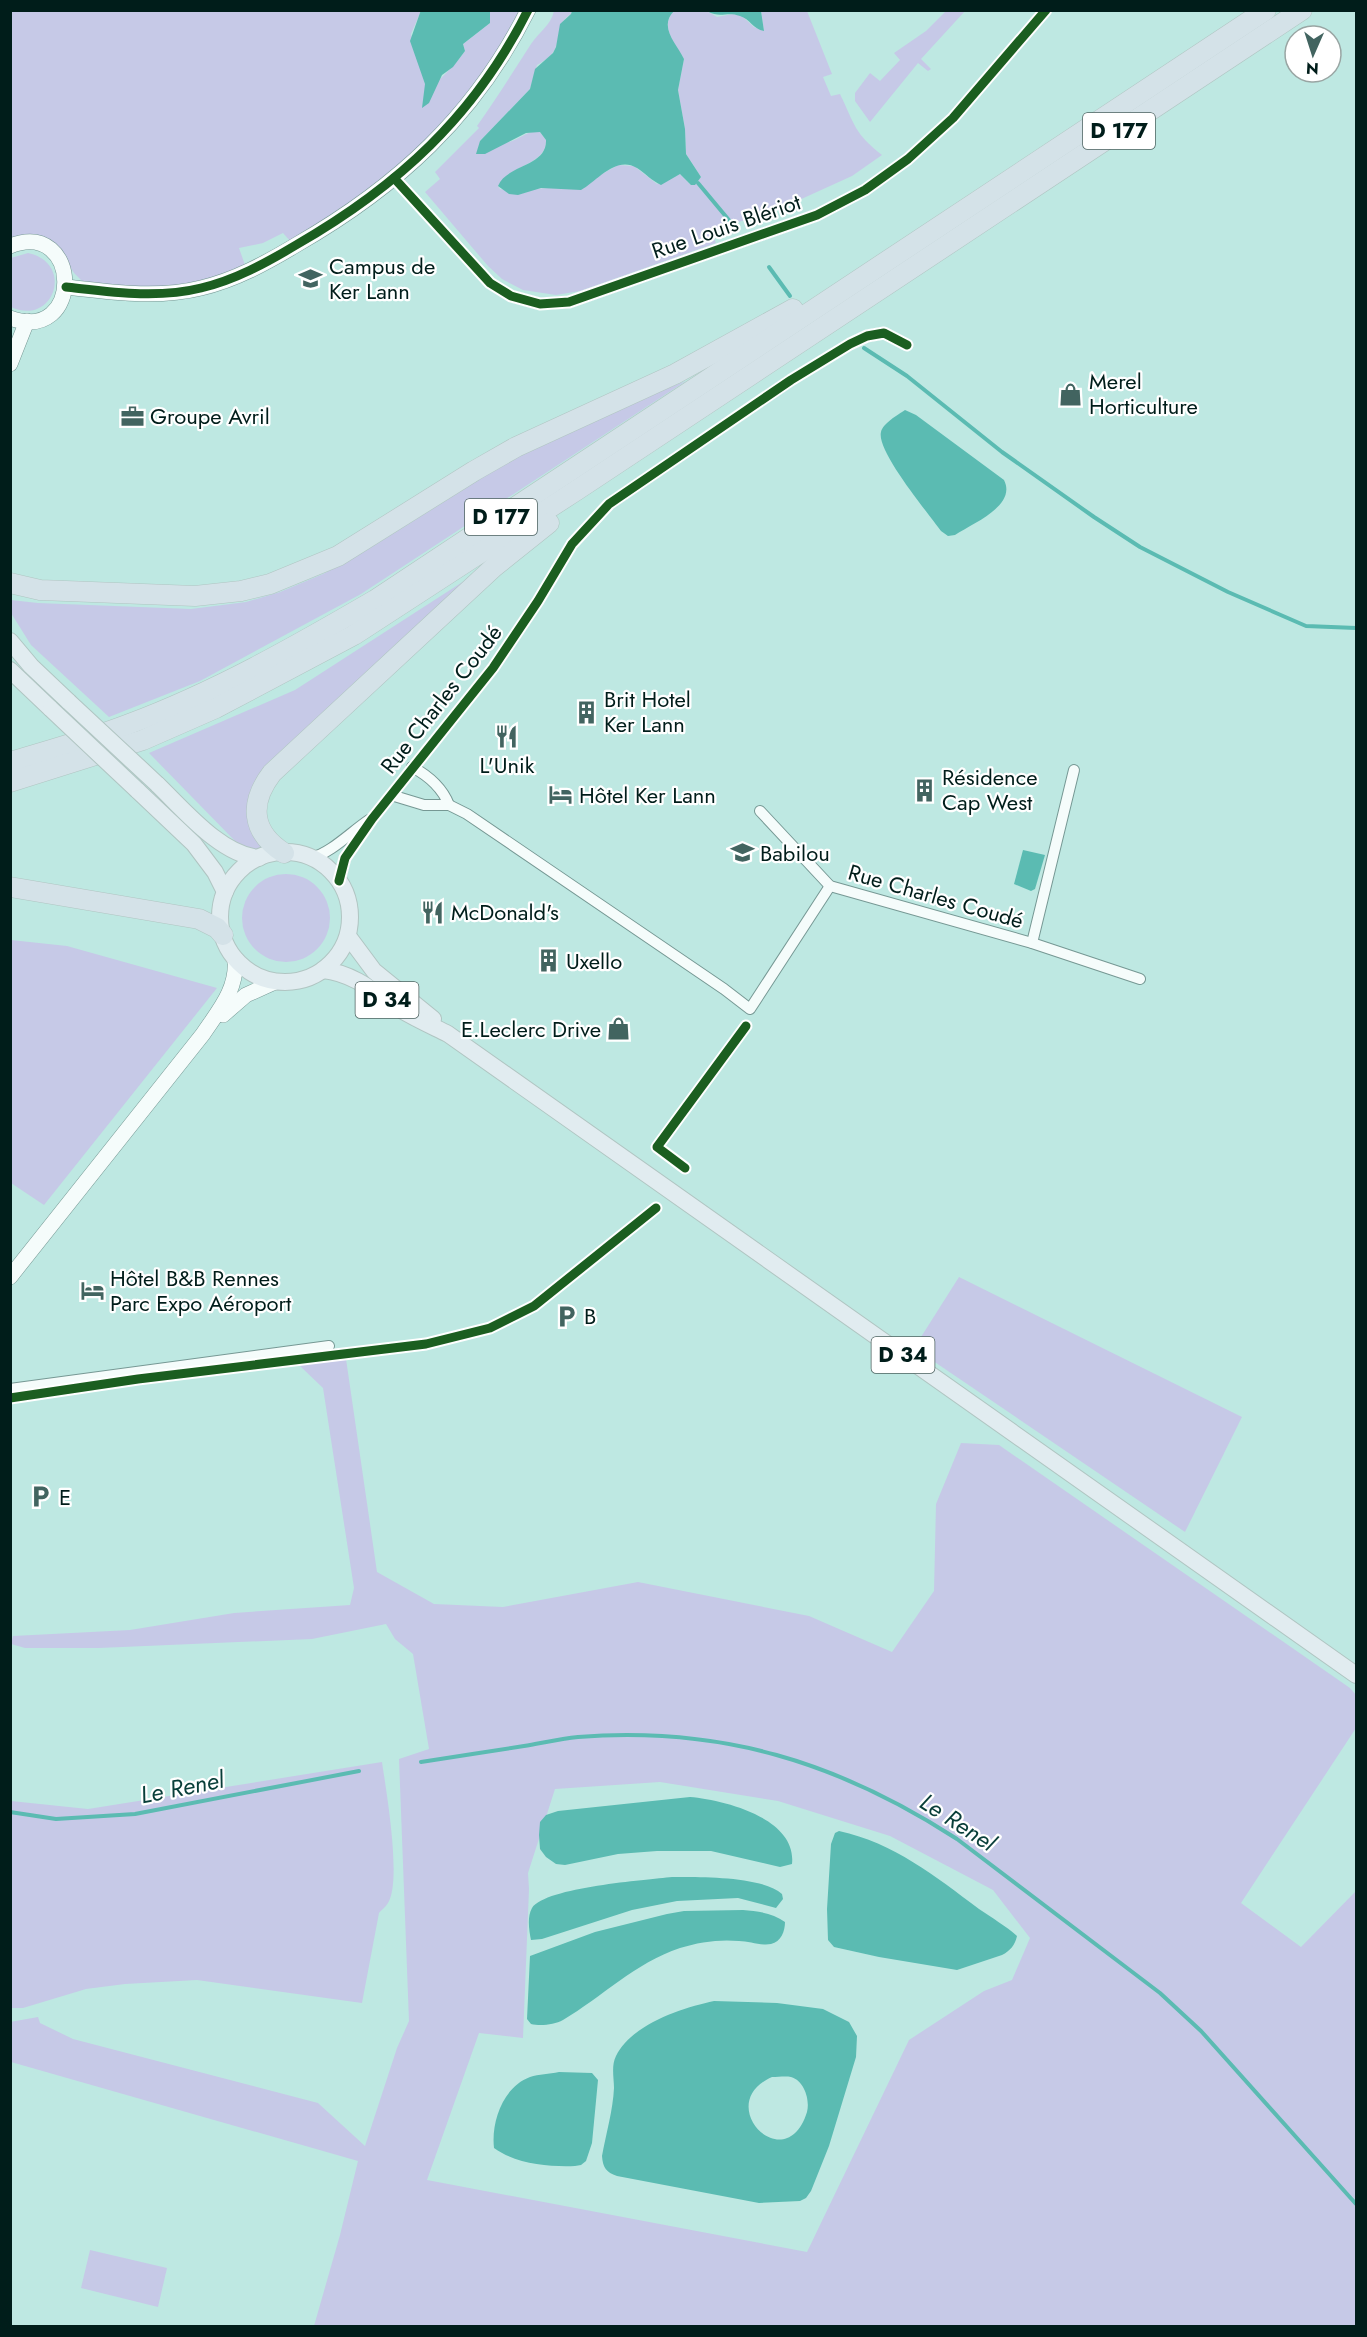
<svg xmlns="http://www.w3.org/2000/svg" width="1367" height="2337" font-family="Jost,sans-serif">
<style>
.green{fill:#c6c9e7;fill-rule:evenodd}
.water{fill:#5bbbb2;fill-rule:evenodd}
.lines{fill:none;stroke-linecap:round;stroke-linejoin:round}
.stream{stroke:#5bbbb2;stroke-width:4}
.street-casing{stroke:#769894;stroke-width:12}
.secondary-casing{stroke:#769894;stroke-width:16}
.primary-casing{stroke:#b0c5c2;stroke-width:18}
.highway-casing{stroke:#b0c5c2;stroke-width:21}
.street{stroke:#f5fcfb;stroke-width:10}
.secondary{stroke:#f5fcfb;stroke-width:15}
.primary{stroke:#e1ecf0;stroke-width:16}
.highway{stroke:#d4e2e8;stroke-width:20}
.primary-bridge-casing{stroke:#b0c5c2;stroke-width:18;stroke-linecap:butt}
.primary-bridge{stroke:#e1ecf0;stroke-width:16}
.cycleway-casing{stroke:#fff;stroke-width:13}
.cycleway{stroke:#1b5e20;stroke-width:9}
.labels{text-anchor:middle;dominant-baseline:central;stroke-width:4.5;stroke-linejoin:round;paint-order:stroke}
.shield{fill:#fff;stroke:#4c615f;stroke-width:1.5}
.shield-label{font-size:21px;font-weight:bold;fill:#001d1a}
.street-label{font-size:22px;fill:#001d1a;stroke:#fff}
.poi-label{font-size:22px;fill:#001d1a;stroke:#fff;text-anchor:start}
.water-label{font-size:24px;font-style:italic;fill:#083e39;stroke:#fff}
</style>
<rect width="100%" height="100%" fill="#bee8e2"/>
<g class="green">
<path d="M 10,11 L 421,11 L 411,34 L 425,84 L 425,95 C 438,80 453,68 465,51 L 463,44 L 490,23 L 490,11 L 522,11 L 487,72 L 435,135 L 365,196 L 291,242 L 283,233 L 263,243 L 239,248 L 245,265 C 188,291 143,290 82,281 L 74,273 L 66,260 L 11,241 Z"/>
<path d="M 554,11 L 572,11 L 571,14 C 555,25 562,33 555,49 C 552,56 544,61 537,65 L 530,89 L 480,141 C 488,141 501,144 509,142 C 521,139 526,130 540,132 L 546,140 C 547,165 511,164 498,186 L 500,189 L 525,193 L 532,189 L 548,188 L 602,174 L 618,165 L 634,166 L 657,184 L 680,174 L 691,185 L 701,177 L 686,154 L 685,129 L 678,90 L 684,59 C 675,45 659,26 674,11 L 707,11 L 717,17 L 733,14 L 742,16 L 754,27 L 764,31 L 761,11 L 807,11 L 832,74 L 823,77 L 831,96 L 840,94 C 855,125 854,133 882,155 L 852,176 L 797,201 L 711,232 L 716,243 L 580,291 L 556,295 L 523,290 L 502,279 L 488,266 L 425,192 L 440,179 L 435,172 L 479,128 L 477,126 C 496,99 513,72 531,44 C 539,32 551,25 554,11 Z"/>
<path d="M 946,11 L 965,11 L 921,59 L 931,69 L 928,71 L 918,63 L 870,122 L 855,101 L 855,93 L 870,73 L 880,81 L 900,60 L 894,53 L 926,31 Z"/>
<path d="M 28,253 C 75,263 54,327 11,307 L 11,258 Z"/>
<path d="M 686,381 L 361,594 L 200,681 L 109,717 L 31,645 L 11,613 L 11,600 L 38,603 L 191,609 L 246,602 L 280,592 L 323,574 L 367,550 L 504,464 L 642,398 Z"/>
<path d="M 495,561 L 258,779 L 268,851 L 245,848 L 235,841 L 149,753 L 295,690 Z"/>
<circle cx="286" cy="918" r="44"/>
<path d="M 11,940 L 67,946 L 217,988 L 44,1205 L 11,1183 Z"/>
<path d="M 959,1277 L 1242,1417 L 1185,1532 L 914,1348 Z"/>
<path d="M 346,1359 L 377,1572 L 434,1604 L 503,1607 L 638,1582 L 809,1616 L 892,1652 L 934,1591 L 936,1504 L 961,1443 L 999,1445 L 1350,1688 L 1356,1695 L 1356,1728 L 1241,1903 L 1301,1947 L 1356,1891 L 1356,2326 L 314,2326 L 340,2235 L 358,2161 L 11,2062 L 10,2022 L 38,2017 L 40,2023 L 73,2039 L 318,2103 L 365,2146 L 397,2048 L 409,2021 L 399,1759 L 429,1749 L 413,1654 L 395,1639 L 386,1624 L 312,1639 L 99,1648 L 25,1648 L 11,1644 L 13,1636 L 130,1630 L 234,1613 L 350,1605 L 354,1588 L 323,1388 L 299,1365 ZM 660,1782 L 778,1801 L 890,1836 L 993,1890 L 1030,1938 L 1012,1980 L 984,1991 L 909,2040 L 807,2252 L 427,2180 L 479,2033 L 523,2038 L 529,1889 L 528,1873 L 555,1789 Z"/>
<path d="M 382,1762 C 386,1790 402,1880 388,1903 C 386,1907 381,1910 379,1913 L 362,2003 L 197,1980 L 125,1984 L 86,1989 L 23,2008 L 11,2008 L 11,1801 L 88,1809 Z"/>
<path d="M 90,2250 L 167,2268 L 158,2307 L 81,2288 Z"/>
</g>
<g class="water">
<path d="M 421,10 L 490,11 L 490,23 L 463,44 L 465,51 L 453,67 L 442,75 L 429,103 L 422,108 L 425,84 L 410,41 Z"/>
<path d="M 572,11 L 674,11 C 658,27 677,44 684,59 L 678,90 L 685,129 L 686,154 L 701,177 L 695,185 L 691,185 L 680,174 L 661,185 C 652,181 645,173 637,168 C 616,155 597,181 581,190 L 541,188 L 518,195 L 509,194 L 498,186 C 507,164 547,167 546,140 L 540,132 L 526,133 L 485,154 L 476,154 L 480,141 L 530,89 L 535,69 L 553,53 L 556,47 L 560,24 L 571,14 Z"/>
<path d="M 707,11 L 761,11 L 764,31 C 753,29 750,19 740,16 C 726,11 721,19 707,11 Z"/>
<path d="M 905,410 L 916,415 L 1004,480 C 1017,506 973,523 955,535 L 948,536 L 941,531 C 928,513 876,451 881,432 C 883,423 898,415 905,410 Z"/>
<path d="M 1023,850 L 1045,855 L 1035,889 L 1031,891 L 1014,884 Z"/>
<path d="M 690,1797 C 724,1800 797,1818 792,1864 L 780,1867 L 711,1851 L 657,1851 L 618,1854 L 565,1865 L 556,1864 L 546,1857 L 540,1849 L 539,1835 L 540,1822 L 546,1815 L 558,1811 Z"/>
<path d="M 839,1831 C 894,1843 935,1876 979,1909 C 992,1918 1006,1926 1017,1936 C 1015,1945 1010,1951 1002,1955 L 957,1970 L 879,1957 L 834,1947 L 828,1940 L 827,1909 L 831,1844 L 835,1833 Z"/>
<path d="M 672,1877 C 699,1877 762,1876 782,1894 L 783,1899 L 776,1908 L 738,1898 L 677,1901 L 632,1910 L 542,1939 L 531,1940 C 529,1930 527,1917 532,1908 C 546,1887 646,1880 672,1877 Z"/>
<path d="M 743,1910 C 757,1911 773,1913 785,1922 C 785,1931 781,1942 771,1944 C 761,1946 749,1941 739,1941 C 720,1939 699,1942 680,1948 C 635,1963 602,1997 563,2020 C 554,2025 540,2026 531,2024 L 527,2019 L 530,1956 L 595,1932 L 667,1914 L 684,1911 Z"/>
<path d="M 714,2001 L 777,2003 L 823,2009 L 849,2022 L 857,2036 L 856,2057 L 829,2146 L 811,2191 L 806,2198 L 800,2201 L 759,2203 L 617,2176 C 606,2172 603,2168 602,2156 C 606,2134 613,2110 614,2088 C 614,2078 611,2066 616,2056 C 632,2024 682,2008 714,2001 ZM 772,2077 C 778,2077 786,2076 791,2077 C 805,2081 810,2101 807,2112 C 786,2180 711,2104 772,2077 Z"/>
<path d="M 559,2072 L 592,2073 L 598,2080 L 592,2143 L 586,2161 L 581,2165 L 575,2166 C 549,2167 516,2164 494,2148 C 491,2122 503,2087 530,2077 C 539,2074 549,2074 559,2072 Z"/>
</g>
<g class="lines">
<g class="stream">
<path d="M 698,183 L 733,225"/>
<path d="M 769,267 L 790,296"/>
<path d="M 864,348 L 907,376 L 1002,452 L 1094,517 L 1140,547 L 1228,592 L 1306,626 L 1356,628"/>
<path d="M 421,1762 C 455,1757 490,1751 524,1746 C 542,1743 560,1739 578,1737 C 721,1726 838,1762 957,1839 L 1160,1993 L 1201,2031 L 1356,2204"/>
<path d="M 10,1812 L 56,1819 L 135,1814 L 359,1771"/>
</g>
<defs>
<g id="street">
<path d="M 394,178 L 490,283 L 511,296 L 540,304 L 569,302 L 817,215 L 865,190 L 908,159 L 953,118 L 1046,10"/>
<path d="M 412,767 C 429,776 442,787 449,805"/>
<path d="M 391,795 L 424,805 L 449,805 L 467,814 L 724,989 L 750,1009 L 830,886"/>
<path d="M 760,811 L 830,886 L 1032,943 L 1140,979"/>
<path d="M 311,858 C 331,853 351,832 369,820"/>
<path d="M 339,881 L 345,858 L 372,819 L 493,668 L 538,601 L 572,544 L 609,504 L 791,380 L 850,344 L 867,336 L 884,333 L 907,345"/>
<path d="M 1032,943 L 1074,770"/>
<path d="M 10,1389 L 329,1346"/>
</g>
<g id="secondary">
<path d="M 10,246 C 82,218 84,345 10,318"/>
<path d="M 66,287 C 111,292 157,299 201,288 C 235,280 266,263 296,245 C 397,187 475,116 528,10"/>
<path d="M 10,364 L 27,321"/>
<path d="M 223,1015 L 246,995 L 275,982"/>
<path d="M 10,1277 L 203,1034 C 219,1010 238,989 235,958"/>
</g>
<g id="primary">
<path d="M 10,641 L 31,666 L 69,702"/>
<path d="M 10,670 L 51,709"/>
<path d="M 157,784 C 184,810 221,855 259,858"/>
<path d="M 137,790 L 194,844 L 215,872 L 225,892"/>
<circle cx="285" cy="917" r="65"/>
<path d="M 348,936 L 374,971 L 433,1019"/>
<path d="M 323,970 C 353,973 375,992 398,1008 C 414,1018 432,1026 448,1034 L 1356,1675"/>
</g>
<g id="highway">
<path d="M 10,583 L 40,590 L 195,596 L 241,591 L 270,584 L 338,556 L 474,471 L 516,447 L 675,374 L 793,309"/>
<path d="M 10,762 C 50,750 90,739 129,724 C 215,692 296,646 375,600 L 1266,10"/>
<path d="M 10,782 L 143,740 L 216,708 L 354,635 L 577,490 L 1302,10"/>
<path d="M 284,853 C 251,832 249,803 272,773 L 494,567 L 549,523"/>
<path d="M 10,887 L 199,919 L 217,928 L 223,935"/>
</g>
</defs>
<use href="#street" class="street-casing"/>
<use href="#secondary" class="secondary-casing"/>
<use href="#primary" class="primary-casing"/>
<use href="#highway" class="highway-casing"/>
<use href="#street" class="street"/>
<use href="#secondary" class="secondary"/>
<use href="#primary" class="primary"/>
<use href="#highway" class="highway"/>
<defs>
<g id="primary-bridge">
<path d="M 69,702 L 157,784"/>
<path d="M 51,709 L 137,790"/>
</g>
</defs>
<use href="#primary-bridge" class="primary-bridge-casing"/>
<use href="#primary-bridge" class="primary-bridge"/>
<defs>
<g id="cycleway">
<path d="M 394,178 L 490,283 L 511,296 L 540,304 L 569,302 L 817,215 L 865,190 L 908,159 L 953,118 L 1046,10"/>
<path d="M 66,287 C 111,292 157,299 201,288 C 235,280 266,263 296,245 C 397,187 475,116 528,10"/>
<path d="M 339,881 L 345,858 L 372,819 L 493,668 L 538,601 L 572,544 L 609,504 L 791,380 L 850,344 L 867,336 L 884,333 L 907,345"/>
<path d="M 685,1168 L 657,1147 L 746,1026"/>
<path d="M 10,1398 L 138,1379 L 426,1344 L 490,1328 L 534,1306 L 656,1208"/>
</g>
</defs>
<use href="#cycleway" class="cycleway-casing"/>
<use href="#cycleway" class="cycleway"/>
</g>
<defs>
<symbol id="university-bare" viewBox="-9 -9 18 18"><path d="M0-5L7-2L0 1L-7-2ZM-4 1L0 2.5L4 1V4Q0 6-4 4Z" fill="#426460" stroke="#fff" stroke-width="2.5" paint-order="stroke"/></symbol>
<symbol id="shop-bare" viewBox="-9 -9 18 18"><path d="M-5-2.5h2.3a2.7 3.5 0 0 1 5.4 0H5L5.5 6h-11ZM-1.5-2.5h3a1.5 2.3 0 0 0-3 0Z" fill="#426460" stroke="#fff" stroke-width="2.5" paint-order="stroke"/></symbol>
<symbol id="office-bare" viewBox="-9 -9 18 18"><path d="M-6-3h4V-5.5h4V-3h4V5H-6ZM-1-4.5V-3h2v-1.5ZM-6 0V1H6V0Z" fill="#426460" stroke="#fff" stroke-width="2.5" paint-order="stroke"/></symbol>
<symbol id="building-bare" viewBox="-9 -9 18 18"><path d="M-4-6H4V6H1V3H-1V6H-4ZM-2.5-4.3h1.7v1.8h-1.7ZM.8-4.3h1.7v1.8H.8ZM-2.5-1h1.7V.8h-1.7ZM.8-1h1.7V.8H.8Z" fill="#426460" stroke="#fff" stroke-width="2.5" paint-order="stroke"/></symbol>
<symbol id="restaurant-bare" viewBox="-9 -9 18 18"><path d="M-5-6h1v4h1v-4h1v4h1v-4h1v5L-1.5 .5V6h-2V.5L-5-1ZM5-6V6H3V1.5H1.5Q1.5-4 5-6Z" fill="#426460" stroke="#fff" stroke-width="2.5" paint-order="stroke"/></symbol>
<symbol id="hotel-bare" viewBox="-9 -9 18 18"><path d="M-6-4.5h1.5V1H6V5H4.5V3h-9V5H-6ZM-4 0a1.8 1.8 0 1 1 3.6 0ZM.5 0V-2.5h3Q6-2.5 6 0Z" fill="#426460" stroke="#fff" stroke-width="2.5" paint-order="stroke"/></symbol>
<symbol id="school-bare" viewBox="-9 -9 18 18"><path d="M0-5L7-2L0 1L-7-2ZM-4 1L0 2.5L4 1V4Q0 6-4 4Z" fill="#426460" stroke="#fff" stroke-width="2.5" paint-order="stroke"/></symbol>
<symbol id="parking-bare" viewBox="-9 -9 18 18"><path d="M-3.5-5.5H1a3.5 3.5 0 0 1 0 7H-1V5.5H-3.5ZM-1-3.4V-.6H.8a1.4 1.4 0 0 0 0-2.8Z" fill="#426460" stroke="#fff" stroke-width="2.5" paint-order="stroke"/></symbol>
</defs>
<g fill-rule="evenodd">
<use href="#university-bare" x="294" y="262" width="33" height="33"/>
<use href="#shop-bare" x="1054" y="378" width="33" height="33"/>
<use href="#office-bare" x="116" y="400" width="33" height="33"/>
<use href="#building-bare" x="570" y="696" width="33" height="33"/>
<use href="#restaurant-bare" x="490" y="720" width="33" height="33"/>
<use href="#building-bare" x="908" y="774" width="33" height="33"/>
<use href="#hotel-bare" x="544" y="778" width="33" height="33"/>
<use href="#school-bare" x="726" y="836" width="33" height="33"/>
<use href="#restaurant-bare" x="416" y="896" width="33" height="33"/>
<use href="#building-bare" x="532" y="944" width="33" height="33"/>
<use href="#shop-bare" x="602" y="1012" width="33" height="33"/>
<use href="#hotel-bare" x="76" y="1274" width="33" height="33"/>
<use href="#parking-bare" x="550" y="1300" width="33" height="33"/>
<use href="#parking-bare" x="24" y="1480" width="33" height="33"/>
</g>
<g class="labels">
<g class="shield">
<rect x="1083" y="113" width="72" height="36" rx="4.5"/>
<rect x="465" y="499" width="72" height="36" rx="4.5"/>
<rect x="355.5" y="982" width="63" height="36" rx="4.5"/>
<rect x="871.5" y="1337" width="63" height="36" rx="4.5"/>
</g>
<g class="shield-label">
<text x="1119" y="131">D 177</text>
<text x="501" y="517">D 177</text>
<text x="387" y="1000">D 34</text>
<text x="903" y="1355">D 34</text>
</g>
<g class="street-label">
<text transform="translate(726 226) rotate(-19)">Rue Louis Blériot</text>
<text transform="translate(441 699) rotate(-52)">Rue Charles Coudé</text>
<text transform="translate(936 896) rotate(16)">Rue Charles Coudé</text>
</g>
<g class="poi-label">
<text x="329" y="266">Campus de<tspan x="329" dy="25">Ker Lann</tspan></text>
<text x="1089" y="381">Merel<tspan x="1089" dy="25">Horticulture</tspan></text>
<text x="150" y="416">Groupe Avril</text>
<text x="604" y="699">Brit Hotel<tspan x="604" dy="25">Ker Lann</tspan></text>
<text x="507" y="765" text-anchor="middle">L'Unik</text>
<text x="942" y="777">Résidence<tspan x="942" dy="25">Cap West</tspan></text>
<text x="579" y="795">Hôtel Ker Lann</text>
<text x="760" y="853">Babilou</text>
<text x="451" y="912">McDonald's</text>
<text x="566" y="961">Uxello</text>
<text x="601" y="1029" text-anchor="end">E.Leclerc Drive</text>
<text x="110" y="1278">Hôtel B&amp;B Rennes<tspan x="110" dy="25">Parc Expo Aéroport</tspan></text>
<text x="584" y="1316">B</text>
<text x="59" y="1497">E</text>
</g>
<g class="water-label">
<text transform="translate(182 1787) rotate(-11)">Le Renel</text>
<text transform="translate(958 1822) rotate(33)">Le Renel</text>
</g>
</g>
<rect width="1367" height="2337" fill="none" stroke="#001d1a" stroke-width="24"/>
<g transform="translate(1313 54) rotate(183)"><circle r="28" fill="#ffffff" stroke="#99a5a3" stroke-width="1.5"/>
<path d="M0-4.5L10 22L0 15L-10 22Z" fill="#426460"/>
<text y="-9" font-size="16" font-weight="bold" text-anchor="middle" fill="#001d1a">N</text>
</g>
</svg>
